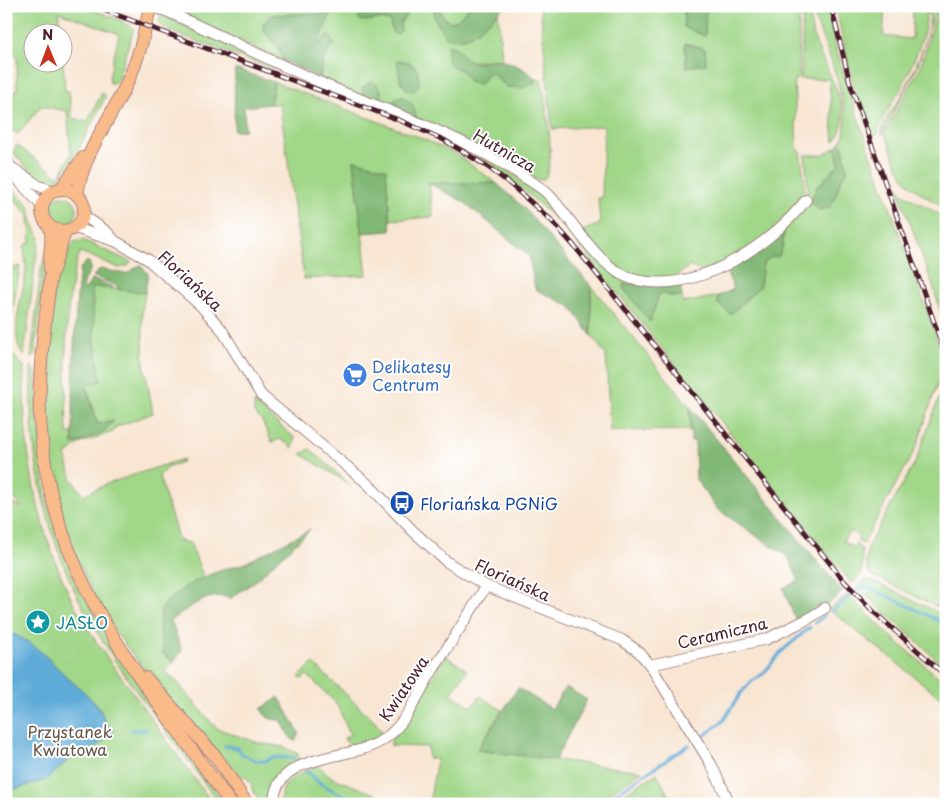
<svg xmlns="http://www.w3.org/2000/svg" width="952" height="810" font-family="'Playpen Sans',sans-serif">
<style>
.green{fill:#a1d789;stroke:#767b5a;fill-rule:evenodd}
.forest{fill:#80b875;stroke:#656c50}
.water{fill:#5fabd8;stroke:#546582}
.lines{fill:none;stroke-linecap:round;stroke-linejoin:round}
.stream{stroke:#5fabd8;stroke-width:3}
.minor-casing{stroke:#a1827f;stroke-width:12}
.major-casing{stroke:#a1827f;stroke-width:14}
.minor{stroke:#fff;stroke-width:10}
.major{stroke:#fabb8b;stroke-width:12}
.rail-casing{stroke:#4a1f2b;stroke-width:5}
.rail{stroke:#fff;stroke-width:3;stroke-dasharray:9;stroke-linecap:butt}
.labels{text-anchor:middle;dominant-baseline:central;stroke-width:4;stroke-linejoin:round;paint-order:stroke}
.street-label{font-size:16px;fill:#4a1f2b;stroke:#fff}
.shop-label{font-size:16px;fill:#366cbe;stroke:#fff;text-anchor:start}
.transit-label{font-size:16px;fill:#164399;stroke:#fff;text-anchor:start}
.culture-label{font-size:16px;fill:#0d838f;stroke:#fff;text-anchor:start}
.park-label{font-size:16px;fill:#645647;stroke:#fff}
</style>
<rect width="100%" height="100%" fill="#fff"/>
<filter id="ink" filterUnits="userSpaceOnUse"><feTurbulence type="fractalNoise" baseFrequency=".02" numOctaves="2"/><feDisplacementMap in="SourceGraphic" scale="10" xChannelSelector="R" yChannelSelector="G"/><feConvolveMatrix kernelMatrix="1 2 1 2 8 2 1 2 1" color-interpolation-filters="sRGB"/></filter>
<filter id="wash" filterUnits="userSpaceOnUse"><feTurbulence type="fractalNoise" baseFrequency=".0096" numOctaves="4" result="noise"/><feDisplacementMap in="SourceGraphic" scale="20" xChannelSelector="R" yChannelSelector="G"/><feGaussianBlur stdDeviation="1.12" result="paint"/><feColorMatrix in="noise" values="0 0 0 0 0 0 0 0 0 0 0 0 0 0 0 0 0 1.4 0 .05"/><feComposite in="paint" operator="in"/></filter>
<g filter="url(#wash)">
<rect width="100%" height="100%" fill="#f8e6d3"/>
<g class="green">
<path d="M 12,6 L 83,6 L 123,21 L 123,23 L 134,28 L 118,79 L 113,83 L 110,83 L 109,77 L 119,34 L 59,12 L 60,32 L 32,32 L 32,62 L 63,62 L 65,91 L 69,91 L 72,118 L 87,122 L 102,93 L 106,96 L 76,154 L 58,180 C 41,187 23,164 13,152 L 17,145 L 59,177 L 71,154 L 67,111 L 41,106 L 18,134 L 14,131 L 6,139 L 6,100 L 17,90 L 17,56 L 6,45 L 6,19 Z"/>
<path d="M 163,6 L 388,6 L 377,9 L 362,8 L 358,15 L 370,20 L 378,18 L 390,21 L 392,31 L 401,31 L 400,23 L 406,16 L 408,6 L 470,6 L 457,20 L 450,22 L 445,19 L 438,7 L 437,23 L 442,29 L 491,21 L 498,11 L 502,60 C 480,57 472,71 456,48 L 455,68 L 461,70 L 470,82 L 482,82 L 488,72 L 494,74 L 501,83 L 534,84 L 535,79 L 541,79 C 545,98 558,168 543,180 L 532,179 L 417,119 L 395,102 L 383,105 L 380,88 L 364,86 L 363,97 ZM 331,13 L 318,43 L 320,44 L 325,37 L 334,43 L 323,60 L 322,72 L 279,50 L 263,28 L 268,20 L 268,15 ZM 400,60 L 415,66 L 407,90 L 400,80 Z"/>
<path d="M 540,6 L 684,6 L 684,27 L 704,36 L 706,6 L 799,6 L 799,74 L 801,77 L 803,6 L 827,6 L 836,49 L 857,115 L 945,361 L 917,446 L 863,544 L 857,541 L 859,537 L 850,531 L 843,541 L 852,547 L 855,544 L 862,549 L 862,574 L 852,584 L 569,233 C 531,194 492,161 442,135 L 488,157 L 542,194 L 604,265 L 623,278 L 639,284 L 657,284 L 708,276 L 667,285 L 624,284 L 623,288 L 650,321 L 659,295 L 662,293 L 673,297 L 682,296 L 683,303 L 718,296 L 718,304 L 731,314 L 760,286 L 763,263 L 771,257 L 779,256 L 783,245 L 783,231 L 752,255 L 714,275 L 714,272 L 742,259 L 763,245 L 804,205 L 808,190 L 805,155 L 823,155 L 836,147 L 839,164 L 817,187 L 810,202 L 820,210 L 830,207 C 838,195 837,182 847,171 L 843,147 L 840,143 C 858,117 824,45 814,16 L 811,15 C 807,55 864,104 834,142 L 829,79 L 794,79 L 797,150 L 800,150 C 801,163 806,180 804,193 C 800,223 729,262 702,272 L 690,266 C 684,269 680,275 674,277 C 630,292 607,260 582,231 L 600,224 L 598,198 L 602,198 L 604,126 L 552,129 ZM 685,43 L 705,49 L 706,64 L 686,67 Z"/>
<path d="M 835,6 L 885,6 L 883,36 L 912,39 L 913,6 L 937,6 L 917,67 L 882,135 C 880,123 892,111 898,101 C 909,83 933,34 929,14 L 925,14 C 931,27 907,76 900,90 C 893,104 879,118 878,134 L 871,137 L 852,80 Z"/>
<path d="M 939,6 L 946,6 L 946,208 C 901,184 902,179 885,133 L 920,68 Z"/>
<path d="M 161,14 L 339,93 L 169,31 L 159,25 Z"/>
<path d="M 274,82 L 419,137 L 456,154 L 496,183 L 429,183 L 433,217 L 390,220 L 386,169 L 354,161 L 367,275 L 304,279 L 280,104 L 270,104 Z"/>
<path d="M 6,182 L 29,205 L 32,222 L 40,238 L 35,265 L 24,356 C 7,336 24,294 26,269 C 26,262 24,254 24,246 L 30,242 L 31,228 L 29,226 L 29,216 L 6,189 Z"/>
<path d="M 895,182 L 903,194 L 946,218 L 946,330 L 932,283 Z"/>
<circle cx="63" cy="210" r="14"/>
<path d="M 83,240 L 131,262 L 128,266 L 119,268 L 80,252 C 62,297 66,383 67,433 L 73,433 L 73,444 L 113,420 L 98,424 L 86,385 L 101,381 L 95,343 L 92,286 L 145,293 L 142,314 L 144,364 L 153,413 L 116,427 L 113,432 L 79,444 L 66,455 L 71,478 L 83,495 L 109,483 L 183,459 L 182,462 L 167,468 L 159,476 L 179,541 L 190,543 L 204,578 L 178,592 L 164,605 L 163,654 L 174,662 L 165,671 L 176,681 L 216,728 L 258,743 L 284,747 L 298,754 L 299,761 L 272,788 L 271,804 L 261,804 L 251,787 L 253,786 L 245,776 L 242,777 C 234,767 225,759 216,750 C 187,717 156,685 129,650 C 44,539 28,387 62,255 L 66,256 L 74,242 Z"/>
<path d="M 46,254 L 35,355 L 31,358 L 41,268 Z"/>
<path d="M 20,266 L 9,333 L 7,333 C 8,347 13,358 24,366 C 22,447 35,520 69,594 C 86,630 110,662 133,693 C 159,730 186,767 213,804 L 6,804 L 6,502 L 21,507 L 16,500 L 6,495 L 6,270 Z"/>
<path d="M 591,286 L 690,407 L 690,430 L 610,431 L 606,355 L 591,335 Z"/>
<path d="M 31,366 L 35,370 L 45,492 L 57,534 L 75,580 L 114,648 L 225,804 L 219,804 C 175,740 122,679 85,611 C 44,534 28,452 31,366 Z"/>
<path d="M 944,384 L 946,389 L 946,611 L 869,574 L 866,563 L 868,546 L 916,461 Z"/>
<path d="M 254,403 L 295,438 L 293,448 L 280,439 L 272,442 L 262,421 L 254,413 Z"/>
<path d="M 310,449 L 352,486 L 301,454 Z"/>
<path d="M 871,580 L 946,616 L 946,668 L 857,587 L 864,581 Z"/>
<path d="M 850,593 L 854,601 L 898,643 L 946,683 L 946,702 L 829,609 Z"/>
<path d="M 446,656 L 467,670 L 451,694 L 472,707 L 480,696 L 502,710 L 477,750 L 642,771 L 594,804 L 429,804 L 437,759 L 428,758 L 428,747 L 391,746 L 391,741 Z"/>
<path d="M 313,663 L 374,721 L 384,734 L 357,746 L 346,742 L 344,738 L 350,735 L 337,704 L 307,675 L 301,679 L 299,677 Z"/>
<path d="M 317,765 L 333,778 L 400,804 L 280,804 C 280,780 299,774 317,765 Z"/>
<path d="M 657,773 L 673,804 L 608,804 Z"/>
</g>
<g class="forest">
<path d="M 368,6 L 373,9 L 408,6 L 406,16 L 400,23 L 401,31 L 398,34 L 393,33 L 390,21 C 376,17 368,23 360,20 L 358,15 L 362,8 Z"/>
<path d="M 470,6 L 505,6 C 488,19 471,48 445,36 L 434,17 L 435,7 L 438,7 L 445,19 L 450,22 L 457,20 Z"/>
<path d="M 684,6 L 706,6 L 705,36 L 684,27 Z"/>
<path d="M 331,13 L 318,43 L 320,44 L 327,36 L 330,37 L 334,44 L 323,60 L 320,78 L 282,60 C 281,55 280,48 276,44 C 271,37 263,35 263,24 L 273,15 Z"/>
<path d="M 685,43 L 705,49 L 706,64 L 686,67 Z"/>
<path d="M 448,45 C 459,45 462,59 473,62 C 481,65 489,59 497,60 C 508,60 529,70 535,79 L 534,84 L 521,88 L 507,87 L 494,74 L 488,73 L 479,85 L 470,82 L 461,70 C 445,64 447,62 448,45 Z"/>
<path d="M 397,60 L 409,62 L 418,70 L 419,85 L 414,91 L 407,90 L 400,80 Z"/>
<path d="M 235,69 L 274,82 L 270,104 L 244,107 L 245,130 L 234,131 Z"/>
<path d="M 372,81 L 380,88 L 383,105 L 363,97 L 362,88 Z"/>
<path d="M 402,96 L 413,105 L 417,119 L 385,106 Z"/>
<path d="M 840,143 L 843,147 L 847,171 C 837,182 838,195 830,207 L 820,210 L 810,202 L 817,187 L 839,164 L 836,147 Z"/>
<path d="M 354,160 L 386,169 L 391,231 L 362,233 Z"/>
<path d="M 428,183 L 496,183 L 523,207 L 591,286 L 591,335 L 570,306 L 535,289 L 529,256 L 464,202 Z"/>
<path d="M 784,230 L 783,245 L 779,256 L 771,257 L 763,263 L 760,286 L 731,314 L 718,304 L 718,296 L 734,289 L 725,269 Z"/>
<path d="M 86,262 L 89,262 L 91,268 L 82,286 L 86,289 L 92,279 L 113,287 L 113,289 L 92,287 L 95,343 L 101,381 L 86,386 L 97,424 L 114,420 L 104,432 L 73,445 C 73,386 73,326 80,268 Z"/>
<path d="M 140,265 L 148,273 L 145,293 L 117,289 L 117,286 L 93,276 L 100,269 L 126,274 Z"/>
<path d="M 680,283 L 682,296 L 673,297 L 662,293 L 659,295 L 650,322 L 623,288 L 624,284 L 667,285 Z"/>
<path d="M 690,407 L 841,590 L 843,591 L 831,602 L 795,619 L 783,588 L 799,581 L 788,557 L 717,509 L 696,479 L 695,441 L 691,441 Z"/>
<path d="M 311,529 L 254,582 L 231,598 C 207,591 190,608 171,620 L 182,651 L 174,662 L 163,654 C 162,642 158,627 160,615 C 163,591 220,568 241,565 Z"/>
<path d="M 566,687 L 587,700 L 555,760 L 477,750 L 518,688 L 552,709 Z"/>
<path d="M 279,697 L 299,733 L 295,742 L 289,736 L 281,720 C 270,720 266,718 261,709 Z"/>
</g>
<path class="water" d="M 6,631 C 35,642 46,657 67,677 C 78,687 89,695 98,707 C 105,716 104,725 114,731 L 97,746 L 73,756 L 46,780 L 6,792 Z"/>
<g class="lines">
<g class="stream">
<path d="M 831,612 C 840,605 858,587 866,586 L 946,624"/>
<path d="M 815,623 L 825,615"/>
<path d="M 132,730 L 146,730"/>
<path d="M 704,736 L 723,721 L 741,693 L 753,680 L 763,674 L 781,652 L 810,627"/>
<path d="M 225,746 L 238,748 L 242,754 L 257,761 L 265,761 L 273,757 L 294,758"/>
<path d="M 306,771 L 321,784 L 360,804"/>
<path d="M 600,804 L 689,745"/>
</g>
</g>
</g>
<g filter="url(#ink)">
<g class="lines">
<defs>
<g id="minor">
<path d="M 150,6 L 166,11 C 222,36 277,64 333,88 C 395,114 458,135 515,171 C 526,179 539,185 549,195 C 573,220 601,273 636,280 C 697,294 770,246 806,200"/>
<path d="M 6,159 L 20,182 L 42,206"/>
<path d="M 14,169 L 39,186 L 54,191"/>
<path d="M 83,215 L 107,232 L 115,241"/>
<path d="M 75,228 L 115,241 L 147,259 L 201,306 L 222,330 L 261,395 L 368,484 L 413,531 L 447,562 L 486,586 L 622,640 L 639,652 L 650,665 L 711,764 L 730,804"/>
<path d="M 650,665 L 767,639 L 808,619 L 825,608"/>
<path d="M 274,804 C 273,752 350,761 381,741 C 407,725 417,694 433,670 C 451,642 469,615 486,586"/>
</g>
<g id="major">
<circle cx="63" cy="210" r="21"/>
<path d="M 61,189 L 83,158"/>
<path d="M 77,195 C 83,153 110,120 127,83 C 139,58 145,33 150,6"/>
<path d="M 50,228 C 55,243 46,258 51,274 C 45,322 38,369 40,417 C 47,577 144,680 231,804"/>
<path d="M 53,270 L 65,232"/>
<path d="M 146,678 L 216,757 L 247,804"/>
</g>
</defs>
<use href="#minor" class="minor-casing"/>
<use href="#major" class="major-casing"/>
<use href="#minor" class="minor"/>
<use href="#major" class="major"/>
<defs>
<g id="rail">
<path d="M 93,6 L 399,120 L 444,140 L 488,167 L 509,183 L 551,220 L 575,247 L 845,582 L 874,612 L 946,676"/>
<path d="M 831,6 L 850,83 L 946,356"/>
</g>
</defs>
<use href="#rail" class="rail-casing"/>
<use href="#rail" class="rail"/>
</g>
</g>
<defs>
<symbol id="supermarket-disc" viewBox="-11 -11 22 22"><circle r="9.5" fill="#3f7fe0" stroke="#fff"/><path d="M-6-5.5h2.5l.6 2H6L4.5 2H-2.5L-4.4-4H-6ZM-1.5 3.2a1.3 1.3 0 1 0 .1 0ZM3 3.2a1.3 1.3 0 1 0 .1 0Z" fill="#fff"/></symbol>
<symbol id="bus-disc" viewBox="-11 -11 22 22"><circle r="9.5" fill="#1a4fb4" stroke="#fff"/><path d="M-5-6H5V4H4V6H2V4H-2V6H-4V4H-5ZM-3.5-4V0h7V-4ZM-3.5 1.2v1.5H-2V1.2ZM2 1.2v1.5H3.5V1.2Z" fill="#fff"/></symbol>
<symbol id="sight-disc" viewBox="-11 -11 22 22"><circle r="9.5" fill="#0f9aa8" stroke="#fff"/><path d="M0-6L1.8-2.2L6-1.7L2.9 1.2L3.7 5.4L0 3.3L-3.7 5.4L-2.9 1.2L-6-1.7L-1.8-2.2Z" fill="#fff"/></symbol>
</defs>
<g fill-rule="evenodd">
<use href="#supermarket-disc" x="341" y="361" width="28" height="28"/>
<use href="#bus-disc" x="388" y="489" width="28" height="28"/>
<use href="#sight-disc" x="24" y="608" width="28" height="28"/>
</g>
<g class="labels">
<g class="street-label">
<text transform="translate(505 150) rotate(30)">Hutnicza</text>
<text transform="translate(191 280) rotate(43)">Floriańska</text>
<text transform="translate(513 579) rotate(24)">Floriańska</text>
<text transform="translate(722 632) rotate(-13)">Ceramiczna</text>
<text transform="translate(403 688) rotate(-56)">Kwiatowa</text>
</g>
<g class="shop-label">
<text x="372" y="366">Delikatesy<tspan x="372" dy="18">Centrum</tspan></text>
</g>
<g class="transit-label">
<text x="420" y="503">Floriańska PGNiG</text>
</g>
<g class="culture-label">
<text x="56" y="622">JASŁO</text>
</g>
<g class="park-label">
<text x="70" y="731">Przystanek<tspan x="70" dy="18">Kwiatowa</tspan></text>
</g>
</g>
<rect width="952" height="810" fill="none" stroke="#fff" stroke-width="25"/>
<g transform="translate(48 48) rotate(359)"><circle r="24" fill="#ffffff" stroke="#b7a5aa"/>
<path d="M0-4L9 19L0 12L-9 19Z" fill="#c8321e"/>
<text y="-8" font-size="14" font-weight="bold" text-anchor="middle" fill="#4a1f2b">N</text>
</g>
</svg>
